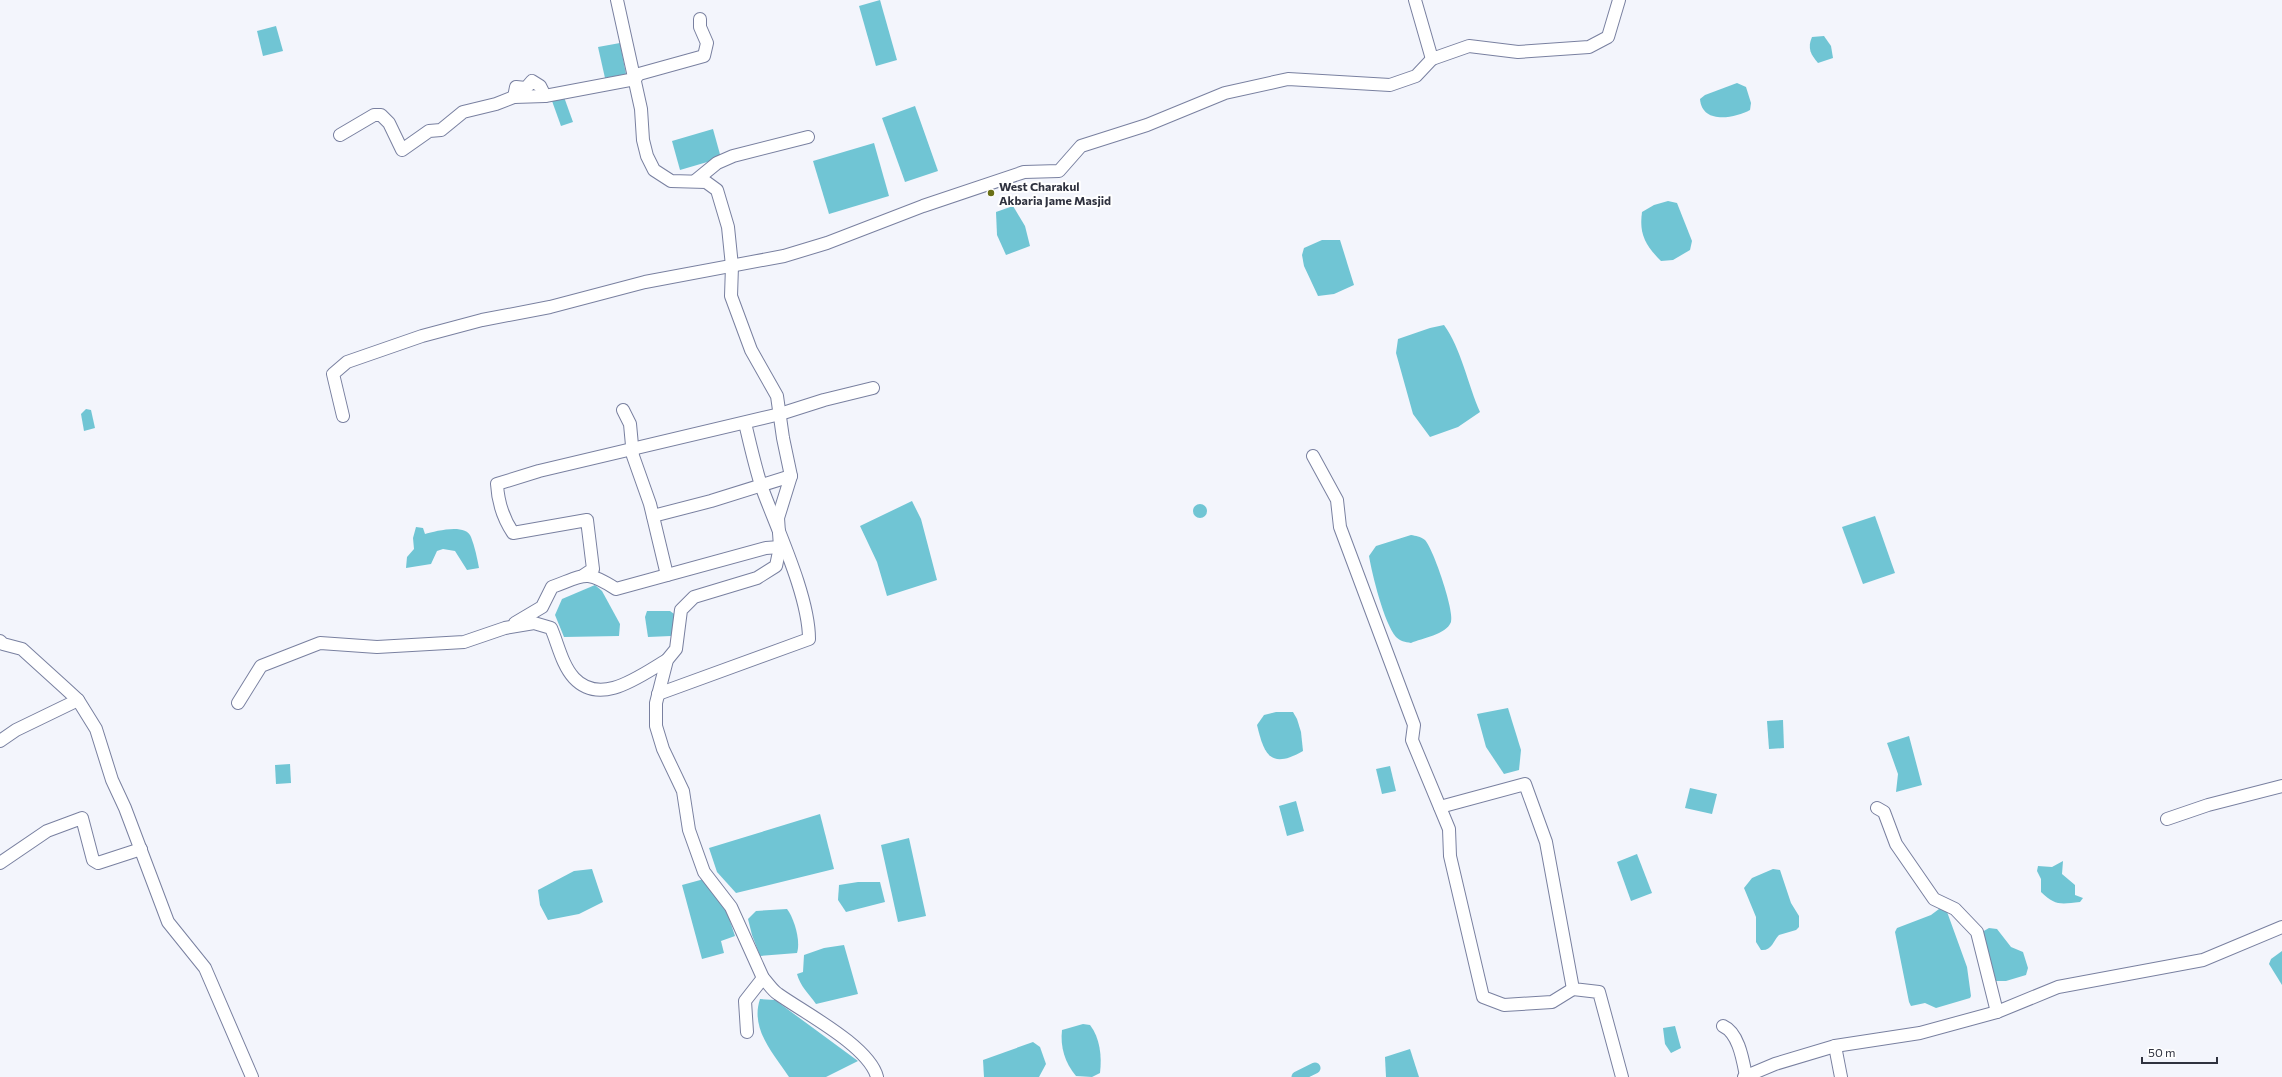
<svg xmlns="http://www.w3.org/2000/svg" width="2282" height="1077" font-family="Commissioner,sans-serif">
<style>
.water{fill:#70c5d4}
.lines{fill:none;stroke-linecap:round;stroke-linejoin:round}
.canal{stroke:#70c5d4;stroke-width:11}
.minor-casing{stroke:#7980a0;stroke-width:14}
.minor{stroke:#fff;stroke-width:12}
.poi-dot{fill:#6a7016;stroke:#fff;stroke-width:1.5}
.labels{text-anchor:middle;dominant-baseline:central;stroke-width:4;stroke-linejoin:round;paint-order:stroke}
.poi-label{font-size:12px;font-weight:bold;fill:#2f323f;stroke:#fff;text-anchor:start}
</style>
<rect width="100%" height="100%" fill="#f3f5fc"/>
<g class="water">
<path d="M 880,0 L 897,60 L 876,66 L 859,6 Z"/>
<path d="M 276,26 L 283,51 L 263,56 L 257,31 Z"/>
<path d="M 1824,36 L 1831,46 L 1833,58 L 1818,63 C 1811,55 1807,48 1812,37 Z"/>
<path d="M 620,43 L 626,74 L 605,78 L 598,47 Z"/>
<path d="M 1737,83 L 1746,87 L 1751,103 L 1750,110 C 1735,118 1702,125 1700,99 L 1705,95 Z"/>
<path d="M 564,97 L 573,122 L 561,126 L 552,101 Z"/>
<path d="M 915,106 L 938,171 L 905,182 L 882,118 Z"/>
<path d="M 713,129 L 721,158 L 680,170 L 672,141 Z"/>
<path d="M 874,143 L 889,196 L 829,214 L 813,161 Z"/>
<path d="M 1668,201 L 1677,203 L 1692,241 L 1690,250 L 1673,260 L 1661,261 C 1645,245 1639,234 1642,212 L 1654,205 Z"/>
<path d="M 1013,206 L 1025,226 L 1030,246 L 1006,255 L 997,235 L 996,212 Z"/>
<path d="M 1322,240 L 1340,240 L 1354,285 L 1334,294 L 1318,296 L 1304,266 L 1302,255 L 1304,248 Z"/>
<path d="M 1444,325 C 1461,348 1468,385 1480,412 L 1458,427 L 1430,437 L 1413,414 L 1396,353 L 1398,339 L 1430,328 Z"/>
<path d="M 86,409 L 91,410 L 95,428 L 84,431 L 81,414 Z"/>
<path d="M 912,501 L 921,519 L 937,580 L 887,596 L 877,562 L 860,526 Z"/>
<circle cx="1200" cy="511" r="7"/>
<path d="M 1875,516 L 1895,573 L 1863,584 L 1842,527 Z"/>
<path d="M 416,527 L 423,528 L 425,534 C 436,531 466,523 471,537 C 475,547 477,558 479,568 L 467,570 L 455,551 L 443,549 L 437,551 L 431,564 L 406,568 L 407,557 L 414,549 L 413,538 Z"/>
<path d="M 1411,535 C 1416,536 1420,536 1425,540 C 1433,548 1455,612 1451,622 C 1446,635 1422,638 1411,643 C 1405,642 1400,641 1396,637 C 1384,623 1372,574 1369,556 L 1376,546 Z"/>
<path d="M 595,585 L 602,591 L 620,624 L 619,636 L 564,637 L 555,615 L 562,599 Z"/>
<path d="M 647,611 L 670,611 L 677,616 L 671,636 L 648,637 L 645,617 Z"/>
<path d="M 1508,708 L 1521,750 L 1519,770 L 1504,774 L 1486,747 L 1477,714 Z"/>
<path d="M 1276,712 L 1293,712 L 1297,719 L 1301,732 L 1303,751 C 1270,770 1264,754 1257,725 L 1264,715 Z"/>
<path d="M 1783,720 L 1784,748 L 1769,749 L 1767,721 Z"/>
<path d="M 1909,736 L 1922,785 L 1896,792 L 1898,774 L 1887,743 Z"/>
<path d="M 290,764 L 291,783 L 276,784 L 275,765 Z"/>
<path d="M 1390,766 L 1396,791 L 1382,794 L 1376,769 Z"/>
<path d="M 1690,788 L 1717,794 L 1712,814 L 1685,808 Z"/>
<path d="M 1296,801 L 1304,831 L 1287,836 L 1279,806 Z"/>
<path d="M 820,814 L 834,869 L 736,893 L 717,872 L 709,848 Z"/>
<path d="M 909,838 L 926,916 L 898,922 L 881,845 Z"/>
<path d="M 1637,854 L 1652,893 L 1631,901 L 1617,862 Z"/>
<path d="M 2063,861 L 2062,874 L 2075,885 L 2075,895 L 2083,898 L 2080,902 C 2061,904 2055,906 2041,892 L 2041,879 L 2037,871 L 2038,866 L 2052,867 Z"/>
<path d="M 592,869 L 603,902 L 579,914 L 548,920 L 540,905 L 538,890 L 574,871 Z"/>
<path d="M 1773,869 L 1780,870 L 1791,903 L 1799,916 L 1799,927 L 1796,930 L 1779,935 C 1773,941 1772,951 1761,950 L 1756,942 L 1756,917 L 1744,888 L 1752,878 Z"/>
<path d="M 704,879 L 727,912 L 735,936 L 721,941 L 724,953 L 702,959 L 682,885 Z"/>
<path d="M 858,882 L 880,882 L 885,902 L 846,912 L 838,900 L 839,885 Z"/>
<path d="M 787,909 C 794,918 801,941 797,953 L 760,956 L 752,935 L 748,919 L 756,911 Z"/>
<path d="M 1939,909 L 1946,909 L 1967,967 L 1971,996 L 1970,998 L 1936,1008 L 1925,1003 L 1911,1006 L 1909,1002 L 1895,932 L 1897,928 L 1931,915 Z"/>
<path d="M 1989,928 L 1997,929 L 2011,947 L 2023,952 L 2028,968 L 2026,975 L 2006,981 L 1996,981 L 1982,932 Z"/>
<path d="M 844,945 L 858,994 L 816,1004 C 809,994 800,986 797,974 L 803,972 L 804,955 L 824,948 Z"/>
<path d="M 2282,951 L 2282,985 L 2269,964 L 2271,959 Z"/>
<path d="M 760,999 L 775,1000 L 858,1061 L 826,1077 L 789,1077 C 773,1053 750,1029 760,999 Z"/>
<path d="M 1083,1024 L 1090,1025 C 1100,1038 1102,1056 1100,1073 L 1092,1077 L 1076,1076 C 1065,1063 1060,1047 1062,1030 Z"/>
<path d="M 1675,1026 L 1681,1048 L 1671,1053 L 1665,1044 L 1663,1028 Z"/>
<path d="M 1033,1042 L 1040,1047 L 1046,1064 L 1039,1077 L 984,1077 L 983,1060 Z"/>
<path d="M 1410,1049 L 1419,1077 L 1386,1077 L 1385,1057 Z"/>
</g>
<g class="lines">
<path class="canal" d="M 1297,1077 L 1315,1068"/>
<defs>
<g id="minor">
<path d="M 617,0 L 641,109 L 643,140 L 647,156 L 654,170 L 671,181 L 706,182 L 717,190 L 728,227 L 732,266 L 731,296 L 751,350 L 777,396 L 783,438 L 791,476 L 778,518 L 780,547 L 776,566 L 757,578 L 694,597 L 681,610 L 676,649 L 667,660 L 656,703 L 656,726 L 663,749 L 683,791 L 689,830 L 704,872 L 731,907 L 763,978 L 745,1001 L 747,1032"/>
<path d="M 1415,0 L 1432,59"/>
<path d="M 514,97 L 516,87 L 526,88 L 532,81 L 540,86 L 545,96"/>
<path d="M 340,135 L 374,115 L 381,115 L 389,123 L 402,150 L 429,131 L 441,130 L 463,112 L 496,104 L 514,97 L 545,96 L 635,79 L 639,74 L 704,56 L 707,43 L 700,27 L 700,19"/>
<path d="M 695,181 L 717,163 L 733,156 L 808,137"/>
<path d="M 623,410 L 630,424 L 633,456 L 650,504 L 667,575"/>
<path d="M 343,416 L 333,374 L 347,362 L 422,336 L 482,320 L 550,307 L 645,282 L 784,256 L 827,243 L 923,206 L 1024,172 L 1059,171 L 1081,146 L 1147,125 L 1225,93 L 1288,79 L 1390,85 L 1416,76 L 1432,59 L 1469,46 L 1518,52 L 1589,47 L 1608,37 L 1619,0"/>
<path d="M 1313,456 L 1337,500 L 1340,527 L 1414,725 L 1412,740 L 1449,829 L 1450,856 L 1483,997 L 1504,1005 L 1552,1002 L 1573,989"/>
<path d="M 653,516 L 711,501 L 791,476"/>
<path d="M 584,575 L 593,569 L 587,520 L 513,533 C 503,518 498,503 497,484 L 539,471 L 780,414 L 824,400 L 873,388"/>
<path d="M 515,623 L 542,607 L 552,587 C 585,575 585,569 616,589 L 766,548 L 780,547"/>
<path d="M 0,641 L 3,644 L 22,649 L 65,688 L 78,700 L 96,729 L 112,780 L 125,808 L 168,922 L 205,968 L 252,1077"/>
<path d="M 658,694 L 809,639 C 809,596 777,529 762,488 C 755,467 750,444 745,423"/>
<path d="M 238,703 L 261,666 L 320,643 L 377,647 L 464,642 L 505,628 L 534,623 L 551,628 C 558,644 562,665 574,678 C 601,707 641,675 667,660"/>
<path d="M 0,741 L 16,730 L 78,700"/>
<path d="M 1440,807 L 1525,784 L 1546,842 L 1573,989 L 1599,992 L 1622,1077"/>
<path d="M 1877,808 L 1884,812 L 1896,844 L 1934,899 L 1955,909 L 1977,932 L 1997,1012"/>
<path d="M 2167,819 L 2208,805 L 2282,786"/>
<path d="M 0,863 L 47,831 L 82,818 L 93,860 L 98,863 L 141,849"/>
<path d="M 763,978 C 768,983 772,990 778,994 C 803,1012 869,1046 877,1077"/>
<path d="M 1723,1026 C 1739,1033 1743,1061 1746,1076"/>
<path d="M 1835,1046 L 1841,1077"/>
<path d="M 1744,1077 L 1775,1064 L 1835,1046 L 1920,1033 L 1997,1012 L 2058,987 L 2203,960 L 2282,927"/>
</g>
</defs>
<use href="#minor" class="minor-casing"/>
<use href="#minor" class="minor"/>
</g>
<circle class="poi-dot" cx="991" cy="193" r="4"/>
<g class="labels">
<g class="poi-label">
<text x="999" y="186">West Charakul<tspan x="999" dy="14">Akbaria Jame Masjid</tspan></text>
</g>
</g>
<path d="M2142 1057v6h75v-6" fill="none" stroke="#2f323f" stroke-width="2"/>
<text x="2148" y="1057" font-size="12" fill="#2f323f" stroke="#ffffff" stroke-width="3" paint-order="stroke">50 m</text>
</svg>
